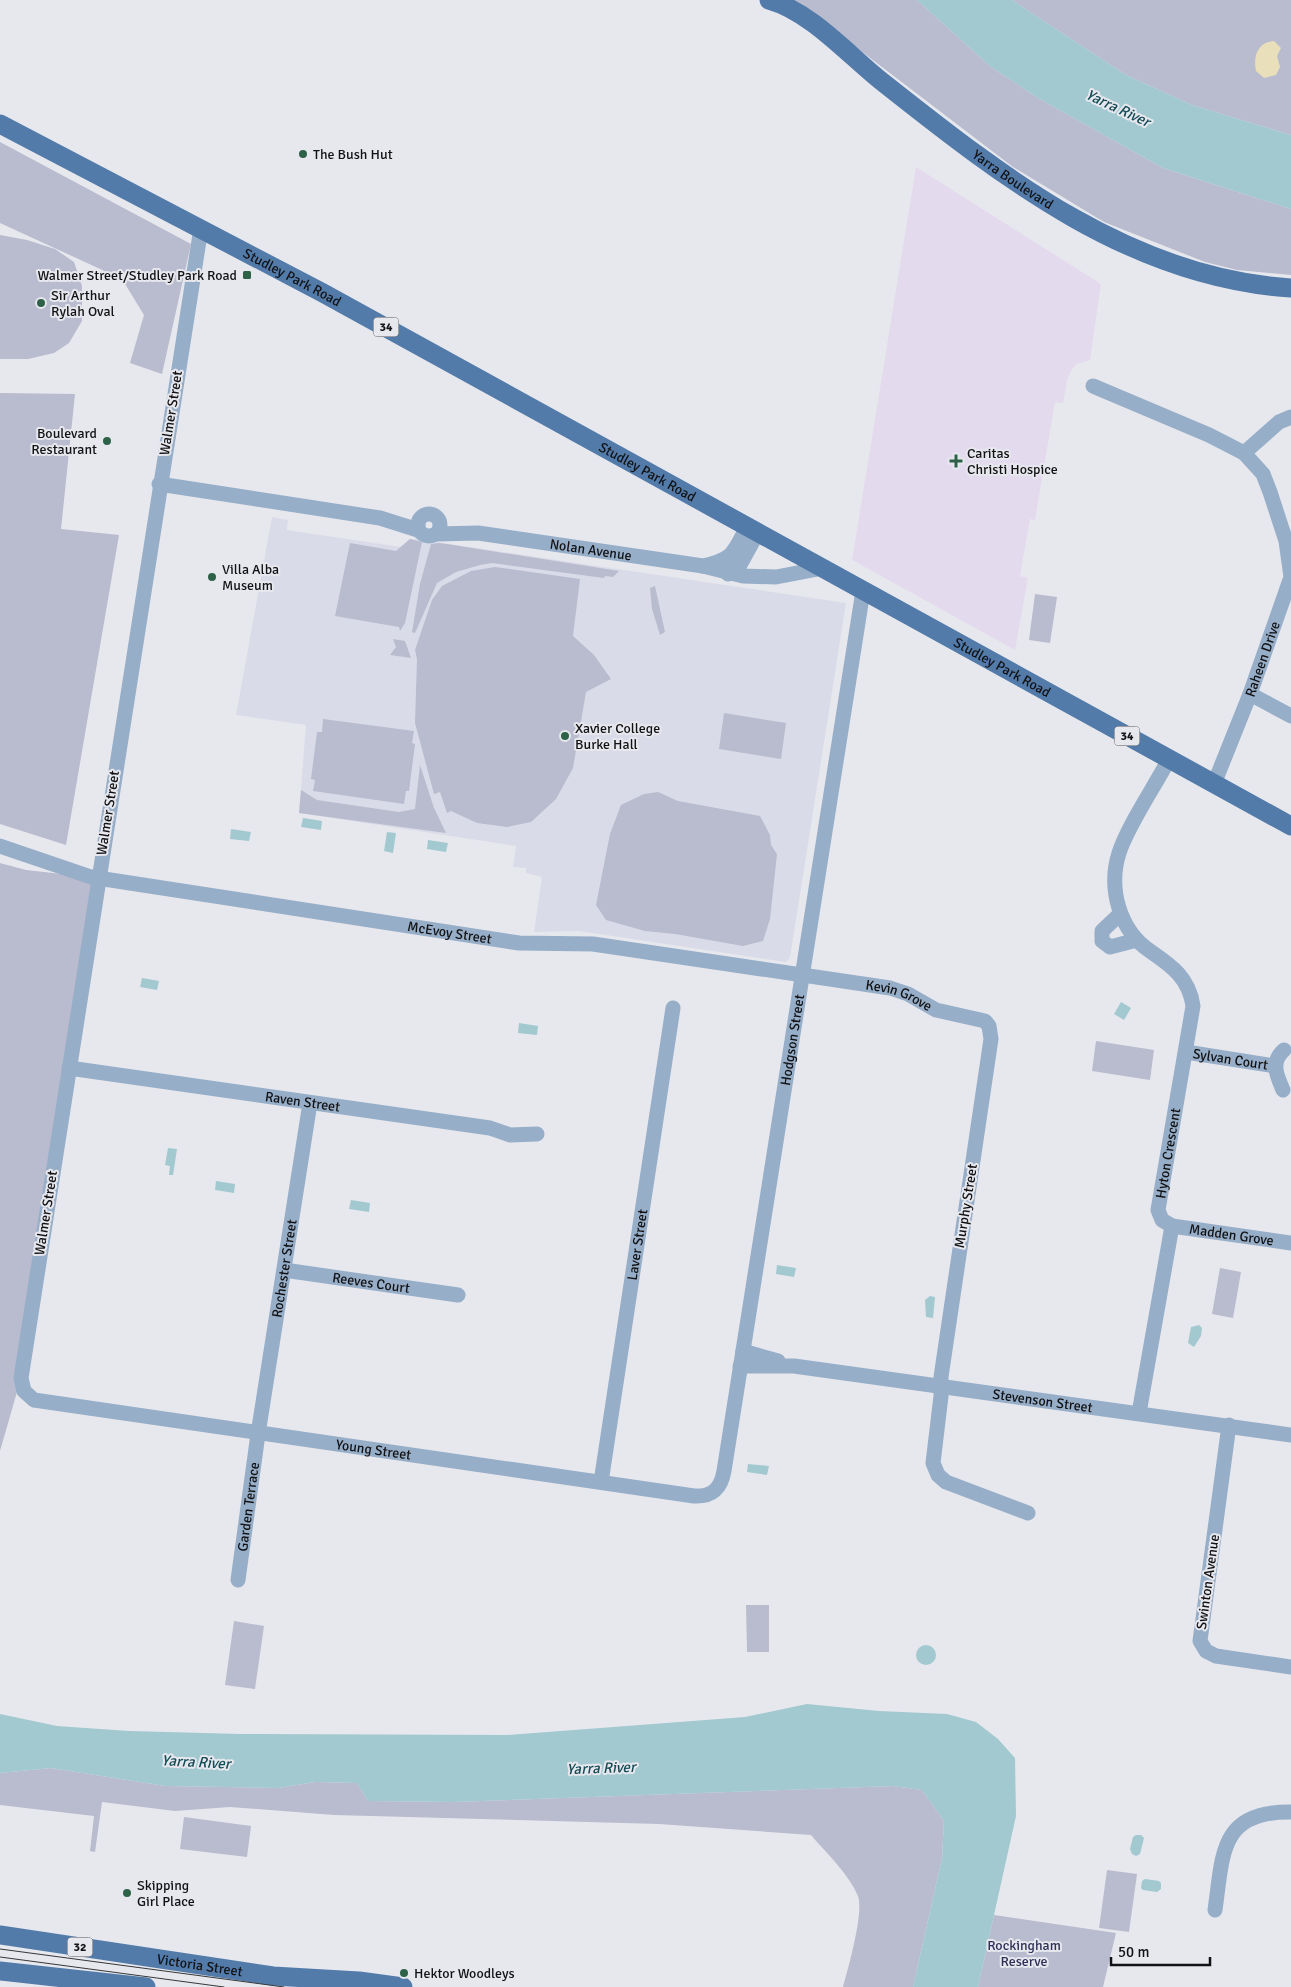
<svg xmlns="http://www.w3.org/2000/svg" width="1291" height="1987" font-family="Signika,sans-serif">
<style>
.built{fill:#dadbe8}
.medical{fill:#e4daee}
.green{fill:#b9bbce}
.sand{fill:#e9dfba}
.water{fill:#a2c8d0}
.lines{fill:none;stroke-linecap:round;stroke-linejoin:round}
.minor{stroke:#97aec8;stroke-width:15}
.major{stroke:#527baa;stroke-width:19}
.tram{stroke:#363739;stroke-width:1}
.poi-dot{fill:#2d6248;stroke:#e7e8ee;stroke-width:2}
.labels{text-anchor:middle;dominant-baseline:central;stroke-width:4;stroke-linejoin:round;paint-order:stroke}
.shield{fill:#e7e8ee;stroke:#525255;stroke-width:1}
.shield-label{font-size:12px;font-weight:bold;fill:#121214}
.poi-label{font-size:14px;fill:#121214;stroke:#e7e8ee;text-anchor:start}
.street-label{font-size:14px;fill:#121214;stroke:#e7e8ee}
.park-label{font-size:14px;fill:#2f3059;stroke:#e7e8ee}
.water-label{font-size:15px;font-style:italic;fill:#144b55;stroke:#e7e8ee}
</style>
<rect width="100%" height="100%" fill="#e7e8ee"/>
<path class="built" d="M 272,517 L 288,520 L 287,530 L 401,547 L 410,539 L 415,539 L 846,603 L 790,958 L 786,962 L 579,931 L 534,932 L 542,877 L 526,873 L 526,868 L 513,867 L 516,846 L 299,813 L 306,725 L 236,715 Z"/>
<path class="medical" d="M 916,167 L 1101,284 L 1090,360 L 1077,364 L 1072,369 L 1067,380 L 1063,403 L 1055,402 L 1035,520 L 1030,519 L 1020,576 L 1028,578 L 1015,650 L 852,560 Z"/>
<g class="green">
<path d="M 782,0 L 917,0 L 991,67 L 1038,98 L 1163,168 L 1291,209 L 1291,275 L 1237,270 L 1205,262 L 1104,222 L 1013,167 L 802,6 Z"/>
<path d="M 1012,0 L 1291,0 L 1291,135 L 1192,105 L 1126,75 Z"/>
<path d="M 0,142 L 191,244 L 162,374 L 130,363 L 144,315 L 122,279 L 0,223 Z"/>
<path d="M 0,235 L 27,240 L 55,249 L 74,262 L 82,286 L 82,321 L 69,343 L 54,353 L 28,359 L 0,359 Z"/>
<path d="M 0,393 L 75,394 L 61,529 L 119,535 L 66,845 L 0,824 Z"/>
<path d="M 410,539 L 422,542 L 405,623 L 400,631 L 399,627 L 335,616 L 350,543 L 396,551 Z"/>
<path d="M 439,543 L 447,544 L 619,571 L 613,577 L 605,576 L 604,578 L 492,563 L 480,565 L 456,572 L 437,583 L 415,633 L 412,632 L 420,584 L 431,544 Z"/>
<path d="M 495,567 L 580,579 L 573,636 L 594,655 L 611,679 L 586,692 L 573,768 L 556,799 L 531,822 L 507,827 L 477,823 L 451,811 L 447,813 L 440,792 L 434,794 L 415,723 L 417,659 L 415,650 L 432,600 L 442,586 L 471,571 Z"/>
<path d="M 655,586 L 665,632 L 660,635 L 652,609 L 650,588 Z"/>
<path d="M 1035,594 L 1057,597 L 1050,643 L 1029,640 Z"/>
<path d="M 393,639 L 405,641 L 411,658 L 390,655 L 396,647 Z"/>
<path d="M 724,713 L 786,723 L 781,759 L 719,749 Z"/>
<path d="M 323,719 L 414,731 L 412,743 L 415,744 L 409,791 L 406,791 L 404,804 L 313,791 L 315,780 L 311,779 L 317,732 L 322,732 Z"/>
<path d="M 420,765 L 434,808 L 446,833 L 299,813 L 301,790 L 317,800 L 399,812 L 415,809 Z"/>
<path d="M 658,792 L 678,801 L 760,816 L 770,835 L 771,845 L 777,854 L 770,919 L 763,941 L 743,946 L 675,934 L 645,931 L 606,920 L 596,905 L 610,834 L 621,805 L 644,794 Z"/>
<path d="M 0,863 L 26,870 L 98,878 L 21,1378 L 0,1451 Z"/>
<path d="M 1096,1041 L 1154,1050 L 1150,1080 L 1092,1071 Z"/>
<path d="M 1220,1268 L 1241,1272 L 1233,1318 L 1212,1314 Z"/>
<path d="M 746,1605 L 769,1605 L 769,1652 L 747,1652 Z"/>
<path d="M 234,1621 L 264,1626 L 255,1689 L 225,1685 Z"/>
<path d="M 51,1768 L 165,1786 L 278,1788 L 315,1782 L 357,1783 L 368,1801 L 454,1802 L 893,1786 L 922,1790 L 944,1821 L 942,1858 L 913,1987 L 843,1987 C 848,1969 864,1913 858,1896 C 848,1873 827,1854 811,1835 L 659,1824 L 334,1815 L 230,1807 L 175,1811 L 102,1802 L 95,1852 L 90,1851 L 94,1816 L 0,1805 L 0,1773 Z"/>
<path d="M 184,1817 L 251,1826 L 247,1857 L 180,1849 Z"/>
<path d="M 1107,1870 L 1137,1874 L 1129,1932 L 1099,1928 Z"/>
<path d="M 994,1915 L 1116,1933 L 1103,1987 L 978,1987 Z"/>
</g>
<path class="sand" d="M 1274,41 L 1281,48 L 1277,56 L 1280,67 L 1276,75 L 1264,78 L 1256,71 C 1253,57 1257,42 1274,41 Z"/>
<g class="water">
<path d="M 917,0 L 1012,0 L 1126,75 L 1192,105 L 1291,135 L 1291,209 L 1163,168 L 1038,98 L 991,67 Z"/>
<path d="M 303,818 L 322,821 L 321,830 L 301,827 Z"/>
<path d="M 231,829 L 251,832 L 249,841 L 230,839 Z"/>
<path d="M 387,832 L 396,833 L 393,853 L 384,851 Z"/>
<path d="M 428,840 L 448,843 L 446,852 L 427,849 Z"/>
<path d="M 142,978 L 159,981 L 157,990 L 140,987 Z"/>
<path d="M 1121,1002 L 1131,1008 L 1124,1020 L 1114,1014 Z"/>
<path d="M 519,1023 L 538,1026 L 537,1035 L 518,1033 Z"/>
<path d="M 168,1148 L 177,1149 L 173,1175 L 169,1175 L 170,1166 L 165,1165 Z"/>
<path d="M 216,1181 L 235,1184 L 234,1193 L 215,1190 Z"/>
<path d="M 351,1200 L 370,1203 L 369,1212 L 349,1209 Z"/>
<path d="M 777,1265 L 796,1268 L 794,1277 L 776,1274 Z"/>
<path d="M 930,1296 L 935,1297 L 933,1318 L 926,1317 L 925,1300 Z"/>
<path d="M 1199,1325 L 1202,1328 L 1201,1336 L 1194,1347 L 1188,1343 L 1191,1327 Z"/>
<path d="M 748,1464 L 769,1466 L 767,1475 L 747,1472 Z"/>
<circle cx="926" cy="1655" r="10"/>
<path d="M 807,1704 L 879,1711 L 947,1714 L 976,1722 L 998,1739 L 1015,1758 L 1016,1816 L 978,1987 L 913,1987 L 942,1858 L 944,1821 L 922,1790 L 893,1786 L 454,1802 L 368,1801 L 357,1783 L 315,1782 L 278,1788 L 165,1786 L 51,1768 L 0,1773 L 0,1714 L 57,1726 L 129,1731 L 240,1734 L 507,1735 L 745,1717 Z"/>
<path d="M 1136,1835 L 1141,1835 L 1144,1838 L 1140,1854 L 1136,1856 L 1132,1854 L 1130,1849 L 1133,1837 Z"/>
<path d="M 1145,1879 L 1159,1881 L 1161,1883 L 1161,1889 L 1157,1892 L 1143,1890 L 1141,1888 L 1142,1881 Z"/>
</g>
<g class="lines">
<g class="minor">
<path id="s1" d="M 201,228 L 21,1378 L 24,1391 L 34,1400 L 694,1496 C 713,1497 721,1488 724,1471 L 863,591"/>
<path d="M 1093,386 L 1209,435 L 1244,453"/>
<path d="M 159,484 L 380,518 L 418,530"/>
<circle cx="429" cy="525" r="11"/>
<path id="s2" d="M 437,534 L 478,533 L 703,566 L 743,576 L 776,577 L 823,568"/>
<path d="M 703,566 C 734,559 733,553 747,527"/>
<path d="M 728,574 L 740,565 L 758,532"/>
<path d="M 1250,694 L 1291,716"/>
<path id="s3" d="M 1214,784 L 1250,694 L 1291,577 L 1286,541 L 1270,492 L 1263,474 L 1244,453 L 1279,422 L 1291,417"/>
<path id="s4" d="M 0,846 L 91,877 L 519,943 L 593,944 L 890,988 L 908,994 L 936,1010 L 985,1021 L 989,1026 L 991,1039 L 941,1377 L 941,1396 L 933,1463 L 938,1475 L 946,1482 L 1028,1513"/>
<path d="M 1120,914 L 1102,931 L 1102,941 L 1110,947 L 1137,940"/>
<path id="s5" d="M 1186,1052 L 1275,1066"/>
<path id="s6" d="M 69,1068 L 490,1128 L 510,1135 L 537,1134"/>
<path d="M 1283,1090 C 1277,1076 1270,1062 1284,1050"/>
<path id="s7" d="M 1172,1226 L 1291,1243"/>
<path id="s8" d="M 284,1270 L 458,1295"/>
<path d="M 743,1351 L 778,1361"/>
<path id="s9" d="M 740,1366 L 794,1366 L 1291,1435"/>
<path id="s10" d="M 1139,1413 L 1172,1226 L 1162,1220 L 1158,1210 L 1193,1006 C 1189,978 1172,966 1150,951 C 1119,930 1108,888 1119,853 C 1128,825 1155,786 1169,759"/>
<path d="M 1229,1425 L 1200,1641 L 1206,1651 L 1216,1656 L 1291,1667"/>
<path id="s11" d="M 601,1482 L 673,1008"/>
<path id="s12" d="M 238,1580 L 258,1434 L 310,1103"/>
<path d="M 1215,1910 C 1223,1855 1219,1811 1291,1812"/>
</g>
<g class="major">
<path id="s13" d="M 769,0 C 812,12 850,57 885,84 C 1005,179 1132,278 1291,288"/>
<path id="s14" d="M 0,124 L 323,293 L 1291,826"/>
<path id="s15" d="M 0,1935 L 273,1976 L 359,1981 L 403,1987"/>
<path d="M 0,1971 L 146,1987"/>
</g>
<g class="tram">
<path d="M 0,1949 L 284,1987"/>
<path d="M 0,1957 L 224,1987"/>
</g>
</g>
<g class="poi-dot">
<circle cx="303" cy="154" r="5"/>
<rect x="242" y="270" width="10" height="10" rx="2.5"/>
<circle cx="41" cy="303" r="5"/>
<circle cx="107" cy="441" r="5"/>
<path d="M953.5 453.5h5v5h5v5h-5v5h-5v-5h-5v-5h5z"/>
<circle cx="212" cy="577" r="5"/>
<circle cx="565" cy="736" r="5"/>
<circle cx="127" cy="1893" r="5"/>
<circle cx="404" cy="1973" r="5"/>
</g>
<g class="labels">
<g class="shield">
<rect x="373.5" y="317.5" width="25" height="19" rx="4"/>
<rect x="1114.5" y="726.5" width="25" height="19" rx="4"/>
<rect x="67.5" y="1937.5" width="25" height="19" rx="4"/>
</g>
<g class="shield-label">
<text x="386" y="327">34</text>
<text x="1127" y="736">34</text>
<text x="80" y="1947">32</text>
</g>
<g class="poi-label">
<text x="313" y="154">The Bush Hut</text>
<text x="237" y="275" text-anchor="end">Walmer Street/Studley Park Road</text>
<text x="51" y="295">Sir Arthur<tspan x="51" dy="16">Rylah Oval</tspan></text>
<text x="97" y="433" text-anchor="end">Boulevard<tspan x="97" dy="16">Restaurant</tspan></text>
<text x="967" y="453">Caritas<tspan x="967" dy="16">Christi Hospice</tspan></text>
<text x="222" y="569">Villa Alba<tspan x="222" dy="16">Museum</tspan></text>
<text x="575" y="728">Xavier College<tspan x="575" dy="16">Burke Hall</tspan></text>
<text x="137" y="1885">Skipping<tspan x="137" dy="16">Girl Place</tspan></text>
<text x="414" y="1973">Hektor Woodleys</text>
</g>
<g class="street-label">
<text stroke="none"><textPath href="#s13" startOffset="304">Yarra Boulevard</textPath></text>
<text stroke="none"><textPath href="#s14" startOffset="330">Studley Park Road</textPath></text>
<text transform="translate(171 413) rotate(-81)">Walmer Street</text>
<text stroke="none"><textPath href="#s14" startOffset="735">Studley Park Road</textPath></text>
<text stroke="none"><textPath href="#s2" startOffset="155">Nolan Avenue</textPath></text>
<text stroke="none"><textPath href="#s3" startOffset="134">Raheen Drive</textPath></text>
<text stroke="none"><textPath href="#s14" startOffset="1140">Studley Park Road</textPath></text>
<text transform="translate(108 813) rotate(-81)">Walmer Street</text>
<text stroke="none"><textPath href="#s4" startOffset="459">McEvoy Street</textPath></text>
<text stroke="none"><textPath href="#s4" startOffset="914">Kevin Grove</textPath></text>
<text stroke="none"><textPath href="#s1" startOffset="2338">Hodgson Street</textPath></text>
<text stroke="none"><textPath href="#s5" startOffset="45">Sylvan Court</textPath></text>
<text stroke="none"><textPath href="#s6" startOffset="236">Raven Street</textPath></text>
<text stroke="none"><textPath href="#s10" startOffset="270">Hyton Crescent</textPath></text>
<text transform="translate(966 1206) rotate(-81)">Murphy Street</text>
<text transform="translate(46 1213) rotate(-81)">Walmer Street</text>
<text stroke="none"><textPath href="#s7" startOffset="60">Madden Grove</textPath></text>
<text stroke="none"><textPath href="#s11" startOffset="240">Laver Street</textPath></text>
<text stroke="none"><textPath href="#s12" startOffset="315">Rochester Street</textPath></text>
<text stroke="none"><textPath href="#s8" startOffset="88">Reeves Court</textPath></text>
<text stroke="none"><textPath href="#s9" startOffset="305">Stevenson Street</textPath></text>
<text stroke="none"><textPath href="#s1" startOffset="1534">Young Street</textPath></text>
<text stroke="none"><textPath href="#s12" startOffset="74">Garden Terrace</textPath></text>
<text transform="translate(1208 1582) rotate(-82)">Swinton Avenue</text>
<text stroke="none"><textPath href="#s15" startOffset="202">Victoria Street</textPath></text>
</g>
<g class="park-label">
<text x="1024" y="1945">Rockingham<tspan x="1024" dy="16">Reserve</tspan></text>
</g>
<g class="water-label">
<text transform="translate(1118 108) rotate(25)">Yarra River</text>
<text transform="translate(196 1762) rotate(3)">Yarra River</text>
<text transform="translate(601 1768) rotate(-2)">Yarra River</text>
</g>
</g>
<path d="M1111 1957v8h99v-8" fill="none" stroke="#121214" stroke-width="2.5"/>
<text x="1118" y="1957" font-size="15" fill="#121214" stroke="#e7e8ee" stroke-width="4" paint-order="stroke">50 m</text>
</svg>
